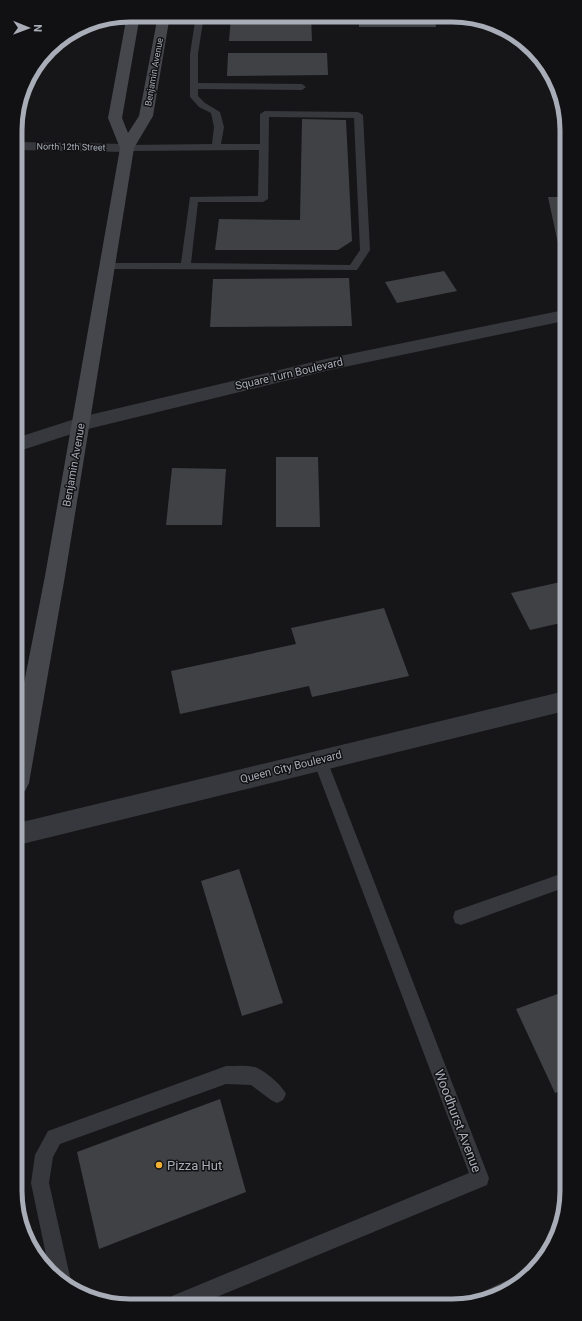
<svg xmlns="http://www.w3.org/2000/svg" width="582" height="1321" font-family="Roboto,sans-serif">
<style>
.building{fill:#404145}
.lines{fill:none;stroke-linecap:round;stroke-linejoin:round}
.service{fill:#37383d;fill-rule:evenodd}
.minor{fill:#37383d;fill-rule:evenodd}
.secondary{fill:#45474d;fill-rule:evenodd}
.poi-dot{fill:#f2b134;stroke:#111113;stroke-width:1.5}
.labels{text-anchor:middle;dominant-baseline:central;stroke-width:3;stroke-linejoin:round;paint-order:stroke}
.far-street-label{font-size:9px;fill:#a8adb8;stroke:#111113}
.street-label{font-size:11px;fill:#a8adb8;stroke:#111113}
.near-street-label{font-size:13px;fill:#a8adb8;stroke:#111113}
.near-poi-label{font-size:13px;fill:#a8adb8;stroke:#111113;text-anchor:start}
.rim{fill:none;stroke:#a8adb8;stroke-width:5}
</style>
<rect width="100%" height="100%" fill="#161618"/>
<g class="building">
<path d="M 231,16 L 311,16 L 312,41 L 229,41 Z"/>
<path d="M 359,16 L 435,17 L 436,27 L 359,27 Z"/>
<path d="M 228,53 L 327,53 L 328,75 L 227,76 Z"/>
<path d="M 302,119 L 346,120 L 352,241 L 338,250 L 215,250 L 219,219 L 300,220 Z"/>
<path d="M 548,197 L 563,197 L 564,253 L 560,253 Z"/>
<path d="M 444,271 L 457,291 L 397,303 L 385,282 Z"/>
<path d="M 349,278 L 352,326 L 210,327 L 213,279 Z"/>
<path d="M 276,457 L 318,457 L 320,527 L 276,527 Z"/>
<path d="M 172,468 L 226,469 L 222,525 L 166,525 Z"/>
<path d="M 565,581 L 565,622 L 530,630 L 511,593 Z"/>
<path d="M 384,608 L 409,676 L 312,697 L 309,686 L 180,714 L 171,671 L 296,644 L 291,628 Z"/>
<path d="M 239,869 L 283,1003 L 242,1016 L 201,881 Z"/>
<path d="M 566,991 L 566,1089 L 555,1093 L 516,1009 Z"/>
<path d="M 220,1099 L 246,1192 L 99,1249 L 77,1152 Z"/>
<path d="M 540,1265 L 482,1302 L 461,1302 Z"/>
</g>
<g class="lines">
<g class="service">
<path d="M 196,15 L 204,15 L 198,54 L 198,83 L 302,84 L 306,87 L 302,90 L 198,89 L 198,96 L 205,103 L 220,112 L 224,127 L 221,144 L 260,144 L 260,114 L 265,111 L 358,112 L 363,115 L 370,250 L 357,270 L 106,269 L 101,266 L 106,263 L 181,263 L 190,197 L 258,196 L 259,150 L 127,151 L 122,148 L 127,145 L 212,144 L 214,127 L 211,113 L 199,107 L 190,97 L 190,54 ZM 269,117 L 354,118 L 360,250 L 350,265 L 191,263 L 198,202 L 263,202 L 268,199 Z"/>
<path d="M 320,753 L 325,755 L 327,760 L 489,1178 L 487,1185 L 202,1303 L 169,1304 L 172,1296 L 469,1173 L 313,760 L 315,755 Z"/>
<path d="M 566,872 L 566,887 L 461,925 L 455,923 L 453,917 L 455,911 Z"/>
<path d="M 226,1066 C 235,1066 246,1065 255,1067 C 264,1070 282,1085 286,1094 L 283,1100 L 277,1103 L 271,1100 L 251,1085 L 226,1084 L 60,1144 L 53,1157 L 49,1183 L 71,1281 L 69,1285 L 54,1277 L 49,1269 L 31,1183 L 35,1155 L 48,1131 Z"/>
</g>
<g class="minor">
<path d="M 15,142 L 127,144 L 132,145 L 134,148 L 132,151 L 127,152 L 15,150 Z"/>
<path d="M 564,310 L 564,321 L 330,370 L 84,430 L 16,452 L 16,438 L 81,417 L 330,358 Z"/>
<path d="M 565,691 L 565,711 L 18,845 L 18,823 Z"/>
</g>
<path class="secondary" d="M 127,15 L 140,15 L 122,118 L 128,133 L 139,116 L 158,15 L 170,15 L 153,116 L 134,148 L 65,576 L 29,783 L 25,791 L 18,793 L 17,719 L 45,576 L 120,148 L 108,118 Z"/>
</g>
<circle class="poi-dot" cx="159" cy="1165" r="4"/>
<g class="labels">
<g class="far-street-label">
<text transform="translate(154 72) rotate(-80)">Benjamin Avenue</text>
<text transform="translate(71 147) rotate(1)">North 12th Street</text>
</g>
<g class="street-label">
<text transform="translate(289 374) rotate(-13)">Square Turn Boulevard</text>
<text transform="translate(74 465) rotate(-80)">Benjamin Avenue</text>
<text transform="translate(291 767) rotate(-14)">Queen City Boulevard</text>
</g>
<g class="near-street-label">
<text transform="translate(458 1121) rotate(69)">Woodhurst Avenue</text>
</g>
<g class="near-poi-label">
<text x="167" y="1165">Pizza Hut</text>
</g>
</g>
<path d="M0 0H582V1321H0ZM130 22H452A108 108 0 0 1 560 130V1191A108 108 0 0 1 452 1299H130A108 108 0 0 1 22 1191V130A108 108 0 0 1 130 22Z" fill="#111113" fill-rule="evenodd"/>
<path class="rim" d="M130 22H452A108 108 0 0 1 560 130V1191A108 108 0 0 1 452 1299H130A108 108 0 0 1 22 1191V130A108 108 0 0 1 130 22Z"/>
<g transform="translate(28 28) rotate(91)" stroke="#111113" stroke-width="3" paint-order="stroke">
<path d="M0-3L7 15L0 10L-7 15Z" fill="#a8adb8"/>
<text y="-6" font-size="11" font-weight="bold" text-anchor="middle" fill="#a8adb8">N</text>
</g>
</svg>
